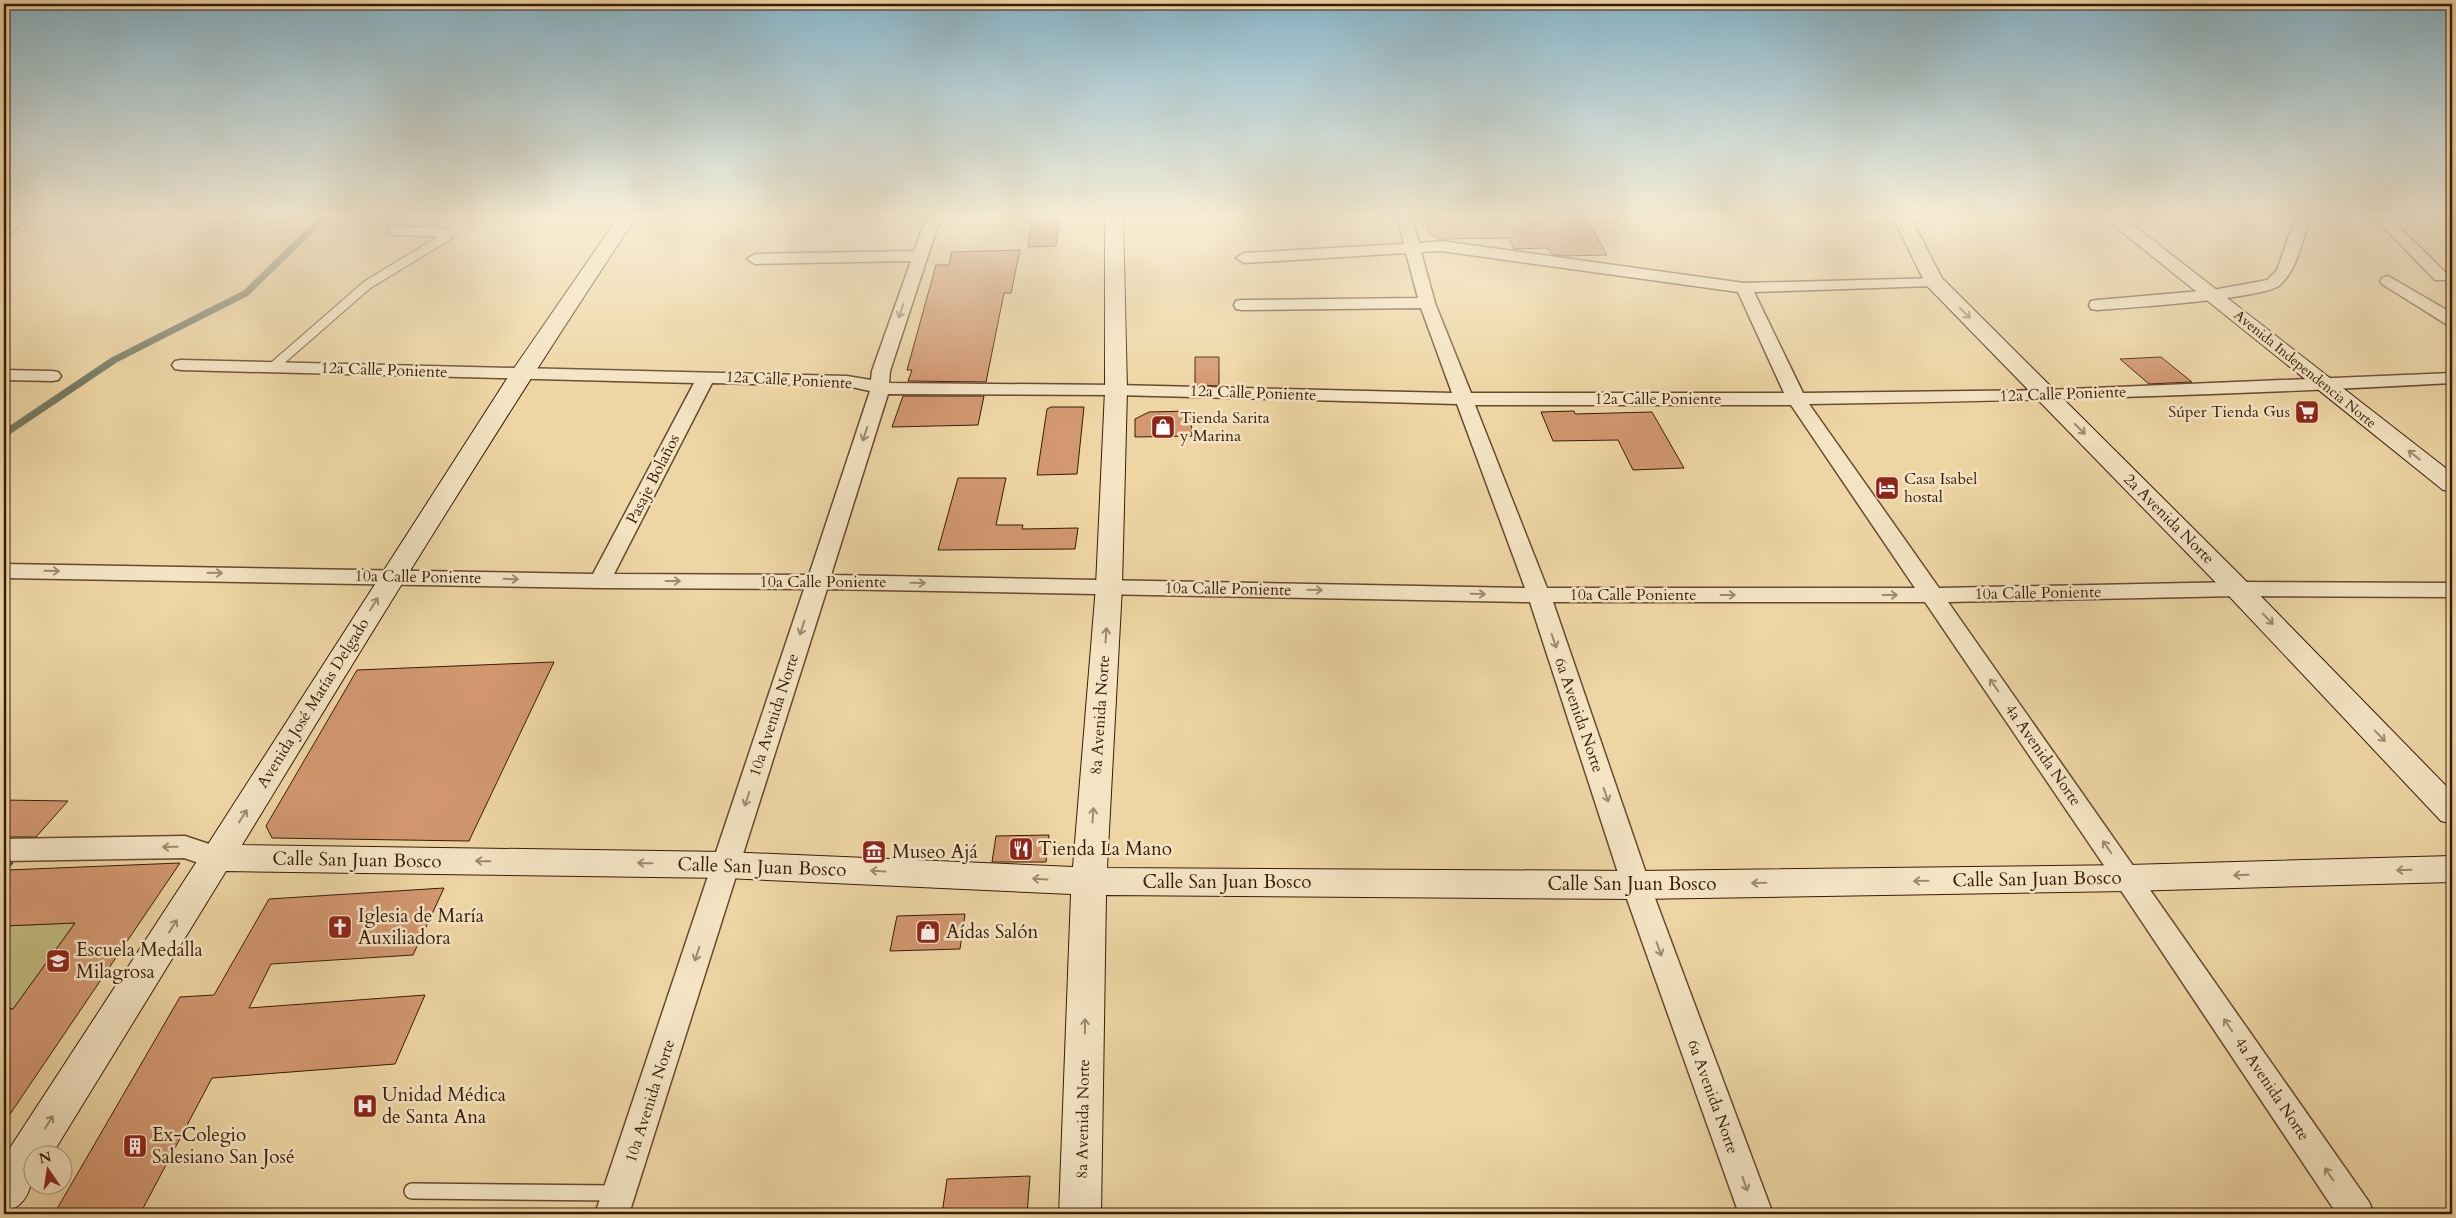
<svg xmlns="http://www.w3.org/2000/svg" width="2456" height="1218" font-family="Cardo,serif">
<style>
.green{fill:#c1bc80;stroke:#7c6c44}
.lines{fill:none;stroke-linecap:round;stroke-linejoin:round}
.stream{stroke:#737a65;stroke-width:7}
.building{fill:#d39871;stroke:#381b08}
.lane-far1-casing{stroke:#664a2f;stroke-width:11}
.lane-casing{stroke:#664a2f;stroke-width:18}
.street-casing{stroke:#664a2f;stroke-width:3}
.secondary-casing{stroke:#381b08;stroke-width:2}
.lane-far1{stroke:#f4e4c4;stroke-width:9}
.lane{stroke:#f4e4c4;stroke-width:15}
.street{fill:#f4e4c4;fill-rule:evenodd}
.secondary{fill:#f4e4c4;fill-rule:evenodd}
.oneway{stroke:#9f8a6f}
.labels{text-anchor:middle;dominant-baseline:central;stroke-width:5;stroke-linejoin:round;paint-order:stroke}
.far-street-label{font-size:14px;fill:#381b08;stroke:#f4e4c4}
.street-label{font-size:16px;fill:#381b08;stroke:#f4e4c4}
.poi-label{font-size:16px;fill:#381b08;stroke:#f4e4c4;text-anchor:start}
.near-poi-label{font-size:19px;fill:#381b08;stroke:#f4e4c4;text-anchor:start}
.near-street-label{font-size:19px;fill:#381b08;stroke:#f4e4c4}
</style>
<rect width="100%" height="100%" fill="#eed6a4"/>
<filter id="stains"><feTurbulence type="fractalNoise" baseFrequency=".004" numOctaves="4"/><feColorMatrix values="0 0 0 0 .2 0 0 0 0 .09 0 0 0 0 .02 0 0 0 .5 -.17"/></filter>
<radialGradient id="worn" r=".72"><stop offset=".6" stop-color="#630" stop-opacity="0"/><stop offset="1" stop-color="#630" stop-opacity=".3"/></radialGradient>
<path class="green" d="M 75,923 L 13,1009 L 4,1009 L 4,926 Z"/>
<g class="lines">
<path class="stream" d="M 4,434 L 114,360 L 246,293 L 325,216"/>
</g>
<g class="building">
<path d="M 1032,216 L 1060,216 L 1056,246 L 1028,247 Z"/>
<path d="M 1424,216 L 1585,216 L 1607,255 L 1563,256 L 1551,254 L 1548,248 L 1514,249 L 1509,238 L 1440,239 L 1430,234 Z"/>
<path d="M 1020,250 L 1011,293 L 1004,293 L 986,382 L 908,381 L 912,370 L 907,370 L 936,265 L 949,265 L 952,252 Z"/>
<path d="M 1195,357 L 1219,357 L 1219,386 L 1195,385 Z"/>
<path d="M 2161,357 L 2192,382 L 2149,384 L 2120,359 Z"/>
<path d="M 903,396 L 984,396 L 978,425 L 892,427 Z"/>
<path d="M 1051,407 L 1084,407 L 1077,474 L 1037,475 L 1047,409 Z"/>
<path d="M 1191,411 L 1192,436 L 1135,437 L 1135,419 L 1149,412 Z"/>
<path d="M 1574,411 L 1575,414 L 1652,412 L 1684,468 L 1633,470 L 1618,440 L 1553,441 L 1541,412 Z"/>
<path d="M 958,478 L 1006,478 L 996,525 L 1023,525 L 1022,529 L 1078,528 L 1075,549 L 938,550 Z"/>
<path d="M 554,662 L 469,841 L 272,838 L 266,826 L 357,670 Z"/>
<path d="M 4,800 L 68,801 L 36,837 L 4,837 Z"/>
<path d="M 1049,835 L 1046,862 L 992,862 L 996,836 Z"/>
<path d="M 4,863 L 13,863 L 7,870 L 180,863 L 4,1123 L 4,1009 L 13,1009 L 75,923 L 4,926 Z"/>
<path d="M 444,888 L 413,955 L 271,964 L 249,1008 L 425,995 L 395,1064 L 212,1078 L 140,1214 L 54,1214 L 180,997 L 214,995 L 269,899 Z"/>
<path d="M 965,914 L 960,949 L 890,951 L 897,916 Z"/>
<path d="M 1030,1176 L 1027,1214 L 942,1214 L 947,1179 Z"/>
</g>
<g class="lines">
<defs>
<path id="lane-far1" d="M 273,367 L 367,285 L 449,235 L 438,232 L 393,231"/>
<path id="lane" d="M 412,1191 L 615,1193"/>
<g id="street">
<path d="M 15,216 L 31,216 L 9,234 L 4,235 L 4,224 Z"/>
<path d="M 927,216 L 941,216 L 890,371 L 889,383 L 1116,385 L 1452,393 L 1421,308 L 1242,310 L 1236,309 L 1234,305 L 1236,301 L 1242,300 L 1418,298 L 1406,253 L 1244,263 L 1236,258 L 1244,253 L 1404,244 L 1397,216 L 1411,216 L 1419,243 L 1441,241 L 1744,283 L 1939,278 L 1941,281 L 1939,284 L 1933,286 L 1754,292 L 1803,393 L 2046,390 L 2452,373 L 2452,383 C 2238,395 2024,401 1809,404 L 1939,588 L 2238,582 L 2452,583 L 2452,597 L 2238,596 L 1948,602 L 2369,1202 L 2374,1214 L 2337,1214 L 2118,886 L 1925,602 L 1553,602 L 1650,885 L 1773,1214 L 1739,1214 L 1622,885 L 1530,602 L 827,589 L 629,1214 L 595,1214 L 804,589 L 600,588 L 4,578 L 4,564 L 593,574 L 694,383 L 181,370 L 175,369 L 172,365 L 175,361 L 181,360 L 847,376 L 871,380 L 872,371 L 911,261 L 755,264 L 747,259 L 755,254 L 914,251 ZM 1441,251 L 1738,292 L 1784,393 L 1471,393 L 1435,303 L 1421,252 ZM 712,383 L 847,386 L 870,391 L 809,575 L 614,574 ZM 888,394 L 1116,395 L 1457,404 L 1525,588 L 831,575 ZM 1475,405 L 1791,405 L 1915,588 L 1547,588 Z"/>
<path d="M 2296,216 L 2310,216 C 2303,239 2298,268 2280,285 C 2265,299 2125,308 2097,310 L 2091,309 L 2089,305 L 2091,301 L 2097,300 L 2213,290 L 2267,280 L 2277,270 Z"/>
<path d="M 2373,216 L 2388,216 L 2447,274 L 2449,277 L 2447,280 L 2435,280 Z"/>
<path d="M 2388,276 L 2452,313 L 2452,325 L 2446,324 L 2382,284 L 2380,281 L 2382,278 Z"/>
<path d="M 4,370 L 52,371 L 58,372 L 61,376 L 58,380 L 52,381 L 4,380 Z"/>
<path d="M 185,836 L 227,850 L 231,858 L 227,866 L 217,869 L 184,858 L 4,861 L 4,839 Z"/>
</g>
<g id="secondary">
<path d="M 619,216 L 637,216 C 500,422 371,633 242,845 L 726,852 L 1073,867 L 1096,586 L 1105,390 L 1105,216 L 1123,216 L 1127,390 L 1122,586 L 1107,868 L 1636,871 L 2128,865 L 2452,856 L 2452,882 L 2128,891 L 1636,899 L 1106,895 L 1101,1214 L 1059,1214 L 1071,894 L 726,878 L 226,871 L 51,1156 L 32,1156 C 32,1182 33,1203 4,1213 L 4,1157 L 205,849 L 510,374 Z"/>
<path d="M 1892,216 L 1910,216 L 1942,278 L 2248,583 L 2452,792 L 2452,824 L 2441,821 L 2228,595 L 1926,285 Z"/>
<path d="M 2102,216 L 2122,216 L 2452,473 L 2452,492 L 2443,490 Z"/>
</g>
</defs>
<use href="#lane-far1" class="lane-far1-casing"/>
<use href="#lane" class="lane-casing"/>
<use href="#street" class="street-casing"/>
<use href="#secondary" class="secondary-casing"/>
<use href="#lane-far1" class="lane-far1"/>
<use href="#lane" class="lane"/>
<use href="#street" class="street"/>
<use href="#secondary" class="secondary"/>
</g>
<defs><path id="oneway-shaft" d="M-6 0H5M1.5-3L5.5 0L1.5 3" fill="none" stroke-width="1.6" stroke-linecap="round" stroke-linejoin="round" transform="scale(1.25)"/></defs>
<g class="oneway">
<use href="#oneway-shaft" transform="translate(901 311) rotate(108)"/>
<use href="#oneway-shaft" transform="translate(1965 313) rotate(45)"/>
<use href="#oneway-shaft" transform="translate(2080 429) rotate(45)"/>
<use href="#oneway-shaft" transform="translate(865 434) rotate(108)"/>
<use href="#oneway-shaft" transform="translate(2414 455) rotate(-142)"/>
<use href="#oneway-shaft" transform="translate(52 571) rotate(1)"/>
<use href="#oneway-shaft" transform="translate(215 573) rotate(1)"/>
<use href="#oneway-shaft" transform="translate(511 579) rotate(2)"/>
<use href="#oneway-shaft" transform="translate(673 581)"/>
<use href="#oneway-shaft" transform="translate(918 583) rotate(1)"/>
<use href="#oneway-shaft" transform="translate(1315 590) rotate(1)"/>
<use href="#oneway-shaft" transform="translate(1478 594) rotate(1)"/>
<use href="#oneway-shaft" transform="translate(1728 595)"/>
<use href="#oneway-shaft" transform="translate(1890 595)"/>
<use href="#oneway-shaft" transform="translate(374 604) rotate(-58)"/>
<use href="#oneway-shaft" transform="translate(2268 619) rotate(46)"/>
<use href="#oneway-shaft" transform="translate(802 628) rotate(108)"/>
<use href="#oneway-shaft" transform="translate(1106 635) rotate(-86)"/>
<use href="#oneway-shaft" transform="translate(1554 641) rotate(71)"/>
<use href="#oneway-shaft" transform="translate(1994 685) rotate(-125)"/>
<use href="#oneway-shaft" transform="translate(2380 736) rotate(46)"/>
<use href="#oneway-shaft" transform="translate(1606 795) rotate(71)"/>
<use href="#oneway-shaft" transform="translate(747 799) rotate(108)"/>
<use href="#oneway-shaft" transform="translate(1093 815) rotate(-86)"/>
<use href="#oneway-shaft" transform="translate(243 816) rotate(-58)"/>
<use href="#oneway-shaft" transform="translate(170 847) rotate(179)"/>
<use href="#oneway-shaft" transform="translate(2107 847) rotate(-125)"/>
<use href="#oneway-shaft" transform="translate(483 861) rotate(-179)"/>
<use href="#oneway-shaft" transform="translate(645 863) rotate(-179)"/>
<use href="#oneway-shaft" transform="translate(2404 870) rotate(178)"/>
<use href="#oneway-shaft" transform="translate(878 871) rotate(-177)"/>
<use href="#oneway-shaft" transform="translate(2241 875) rotate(178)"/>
<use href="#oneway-shaft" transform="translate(1040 879) rotate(-177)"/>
<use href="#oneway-shaft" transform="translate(1921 881) rotate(179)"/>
<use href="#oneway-shaft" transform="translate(1759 883) rotate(179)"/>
<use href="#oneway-shaft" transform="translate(173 926) rotate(-58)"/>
<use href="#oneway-shaft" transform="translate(1659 949) rotate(70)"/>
<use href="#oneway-shaft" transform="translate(697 954) rotate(108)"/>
<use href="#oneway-shaft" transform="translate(2228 1025) rotate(-124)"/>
<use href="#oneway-shaft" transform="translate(1085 1026) rotate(-89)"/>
<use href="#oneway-shaft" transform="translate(49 1122) rotate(-58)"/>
<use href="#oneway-shaft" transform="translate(2329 1174) rotate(-124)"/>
<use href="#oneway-shaft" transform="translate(1745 1184) rotate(70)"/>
</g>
<linearGradient id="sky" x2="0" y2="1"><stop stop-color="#89b6cc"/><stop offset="0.56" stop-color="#f7edd6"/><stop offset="1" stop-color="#f7edd6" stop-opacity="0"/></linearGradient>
<rect width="2456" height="386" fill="url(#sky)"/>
<defs>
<symbol id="supermarket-square" viewBox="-11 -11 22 22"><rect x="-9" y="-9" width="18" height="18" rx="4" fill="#8f2418" stroke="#f4e4c4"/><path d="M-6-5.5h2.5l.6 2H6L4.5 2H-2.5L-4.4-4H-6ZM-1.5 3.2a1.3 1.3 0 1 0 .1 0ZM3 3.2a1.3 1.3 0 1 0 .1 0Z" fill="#fff"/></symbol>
<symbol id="shop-square" viewBox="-11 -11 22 22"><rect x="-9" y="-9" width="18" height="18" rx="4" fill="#8f2418" stroke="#f4e4c4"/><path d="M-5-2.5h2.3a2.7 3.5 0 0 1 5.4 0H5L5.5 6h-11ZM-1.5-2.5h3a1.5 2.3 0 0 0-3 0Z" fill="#fff"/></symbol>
<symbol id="hotel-square" viewBox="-11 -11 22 22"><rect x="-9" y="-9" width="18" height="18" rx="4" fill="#8f2418" stroke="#f4e4c4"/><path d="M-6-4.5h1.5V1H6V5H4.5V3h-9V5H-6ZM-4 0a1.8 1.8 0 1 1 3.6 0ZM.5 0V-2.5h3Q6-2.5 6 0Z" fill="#fff"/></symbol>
<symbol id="restaurant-square" viewBox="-11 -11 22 22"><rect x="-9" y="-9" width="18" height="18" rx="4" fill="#8f2418" stroke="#f4e4c4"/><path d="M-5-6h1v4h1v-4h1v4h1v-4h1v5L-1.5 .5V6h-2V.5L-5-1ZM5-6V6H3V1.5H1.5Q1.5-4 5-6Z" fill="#fff"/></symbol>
<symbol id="museum-square" viewBox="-11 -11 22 22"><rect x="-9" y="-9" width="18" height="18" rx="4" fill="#8f2418" stroke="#f4e4c4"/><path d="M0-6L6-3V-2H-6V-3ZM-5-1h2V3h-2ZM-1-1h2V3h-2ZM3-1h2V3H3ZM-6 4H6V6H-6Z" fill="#fff"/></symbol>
<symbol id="church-square" viewBox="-11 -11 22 22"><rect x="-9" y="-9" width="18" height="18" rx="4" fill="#8f2418" stroke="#f4e4c4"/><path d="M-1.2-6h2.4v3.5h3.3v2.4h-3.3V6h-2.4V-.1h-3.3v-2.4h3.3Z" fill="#fff"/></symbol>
<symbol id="school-square" viewBox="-11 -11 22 22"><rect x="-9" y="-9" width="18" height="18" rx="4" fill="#8f2418" stroke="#f4e4c4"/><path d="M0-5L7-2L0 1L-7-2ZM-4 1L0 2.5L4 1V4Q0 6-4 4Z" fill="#fff"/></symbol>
<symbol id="hospital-square" viewBox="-11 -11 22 22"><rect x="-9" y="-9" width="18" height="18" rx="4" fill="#8f2418" stroke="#f4e4c4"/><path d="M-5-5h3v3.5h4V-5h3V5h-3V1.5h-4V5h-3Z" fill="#fff"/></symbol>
<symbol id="building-square" viewBox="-11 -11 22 22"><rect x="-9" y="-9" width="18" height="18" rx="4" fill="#8f2418" stroke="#f4e4c4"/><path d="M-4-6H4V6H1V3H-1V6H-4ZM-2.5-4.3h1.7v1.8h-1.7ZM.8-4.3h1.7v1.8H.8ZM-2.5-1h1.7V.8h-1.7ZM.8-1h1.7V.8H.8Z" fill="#fff"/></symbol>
</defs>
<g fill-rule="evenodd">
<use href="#supermarket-square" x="2293" y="398" width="28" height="28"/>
<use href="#shop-square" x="1149" y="413" width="28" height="28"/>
<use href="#hotel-square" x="1873" y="474" width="28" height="28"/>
<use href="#restaurant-square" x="1007" y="835" width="28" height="28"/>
<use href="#museum-square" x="860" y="838" width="28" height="28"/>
<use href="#church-square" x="326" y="913" width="28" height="28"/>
<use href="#shop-square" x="914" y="918" width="28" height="28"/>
<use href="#school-square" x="44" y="947" width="28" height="28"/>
<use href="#hospital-square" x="351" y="1092" width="28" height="28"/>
<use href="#building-square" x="121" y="1132" width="28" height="28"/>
</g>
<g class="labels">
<g class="far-street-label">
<text transform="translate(2305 369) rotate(39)">Avenida Independencia Norte</text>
</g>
<g class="street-label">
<text transform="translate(384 370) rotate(2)">12a Calle Poniente</text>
<text transform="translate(789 380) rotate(3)">12a Calle Poniente</text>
<text transform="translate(1253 393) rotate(2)">12a Calle Poniente</text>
<text transform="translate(2063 394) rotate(-2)">12a Calle Poniente</text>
<text x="1658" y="399">12a Calle Poniente</text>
<text transform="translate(653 479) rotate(-63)">Pasaje Bolaños</text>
<text transform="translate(2169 519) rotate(45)">2a Avenida Norte</text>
<text transform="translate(418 577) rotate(1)">10a Calle Poniente</text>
<text x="823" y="582">10a Calle Poniente</text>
<text transform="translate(1228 589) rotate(1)">10a Calle Poniente</text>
<text transform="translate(2038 593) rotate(-1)">10a Calle Poniente</text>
<text x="1633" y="595">10a Calle Poniente</text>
<text transform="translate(313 703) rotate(-58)">Avenida José Matías Delgado</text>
<text transform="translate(774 715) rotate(-72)">10a Avenida Norte</text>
<text transform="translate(1100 715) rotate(-86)">8a Avenida Norte</text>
<text transform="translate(1579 715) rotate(71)">6a Avenida Norte</text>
<text transform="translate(2043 755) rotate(55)">4a Avenida Norte</text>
<text transform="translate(2272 1089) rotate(56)">4a Avenida Norte</text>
<text transform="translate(1713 1097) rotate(70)">6a Avenida Norte</text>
<text transform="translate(650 1101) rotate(-72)">10a Avenida Norte</text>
<text transform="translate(1083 1119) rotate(-89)">8a Avenida Norte</text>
</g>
<g class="poi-label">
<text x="2290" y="412" text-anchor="end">Súper Tienda Gus</text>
<text x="1180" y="418">Tienda Sarita<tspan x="1180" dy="18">y Marina</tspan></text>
<text x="1904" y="479">Casa Isabel<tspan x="1904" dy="18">hostal</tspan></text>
</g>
<g class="near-poi-label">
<text x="1038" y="849">Tienda La Mano</text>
<text x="892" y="852">Museo Ajá</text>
<text x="358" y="916">Iglesia de María<tspan x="358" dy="22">Auxiliadora</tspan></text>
<text x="946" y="932">Aídas Salón</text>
<text x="76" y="950">Escuela Medalla<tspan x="76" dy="22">Milagrosa</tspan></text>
<text x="382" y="1095">Unidad Médica<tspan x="382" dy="22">de Santa Ana</tspan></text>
<text x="152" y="1135">Ex-Colegio<tspan x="152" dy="22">Salesiano San José</tspan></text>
</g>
<g class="near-street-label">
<text transform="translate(357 860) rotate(1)">Calle San Juan Bosco</text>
<text transform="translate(762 867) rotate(2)">Calle San Juan Bosco</text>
<text transform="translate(2037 879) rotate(-1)">Calle San Juan Bosco</text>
<text x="1227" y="882">Calle San Juan Bosco</text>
<text x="1632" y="884">Calle San Juan Bosco</text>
</g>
</g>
<rect width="2456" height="1218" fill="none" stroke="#eed6a4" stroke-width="20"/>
<rect x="5" y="5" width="2446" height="1208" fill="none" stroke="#381b08" stroke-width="2.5"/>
<rect x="10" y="10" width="2436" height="1198" fill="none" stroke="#381b08"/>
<g transform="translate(48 1170) rotate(347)"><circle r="24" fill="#f4e4c4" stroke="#a99479"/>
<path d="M0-4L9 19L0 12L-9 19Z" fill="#8f2418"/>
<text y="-8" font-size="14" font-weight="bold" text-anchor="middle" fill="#381b08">N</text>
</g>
<rect width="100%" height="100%" filter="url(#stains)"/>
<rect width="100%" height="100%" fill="url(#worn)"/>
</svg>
